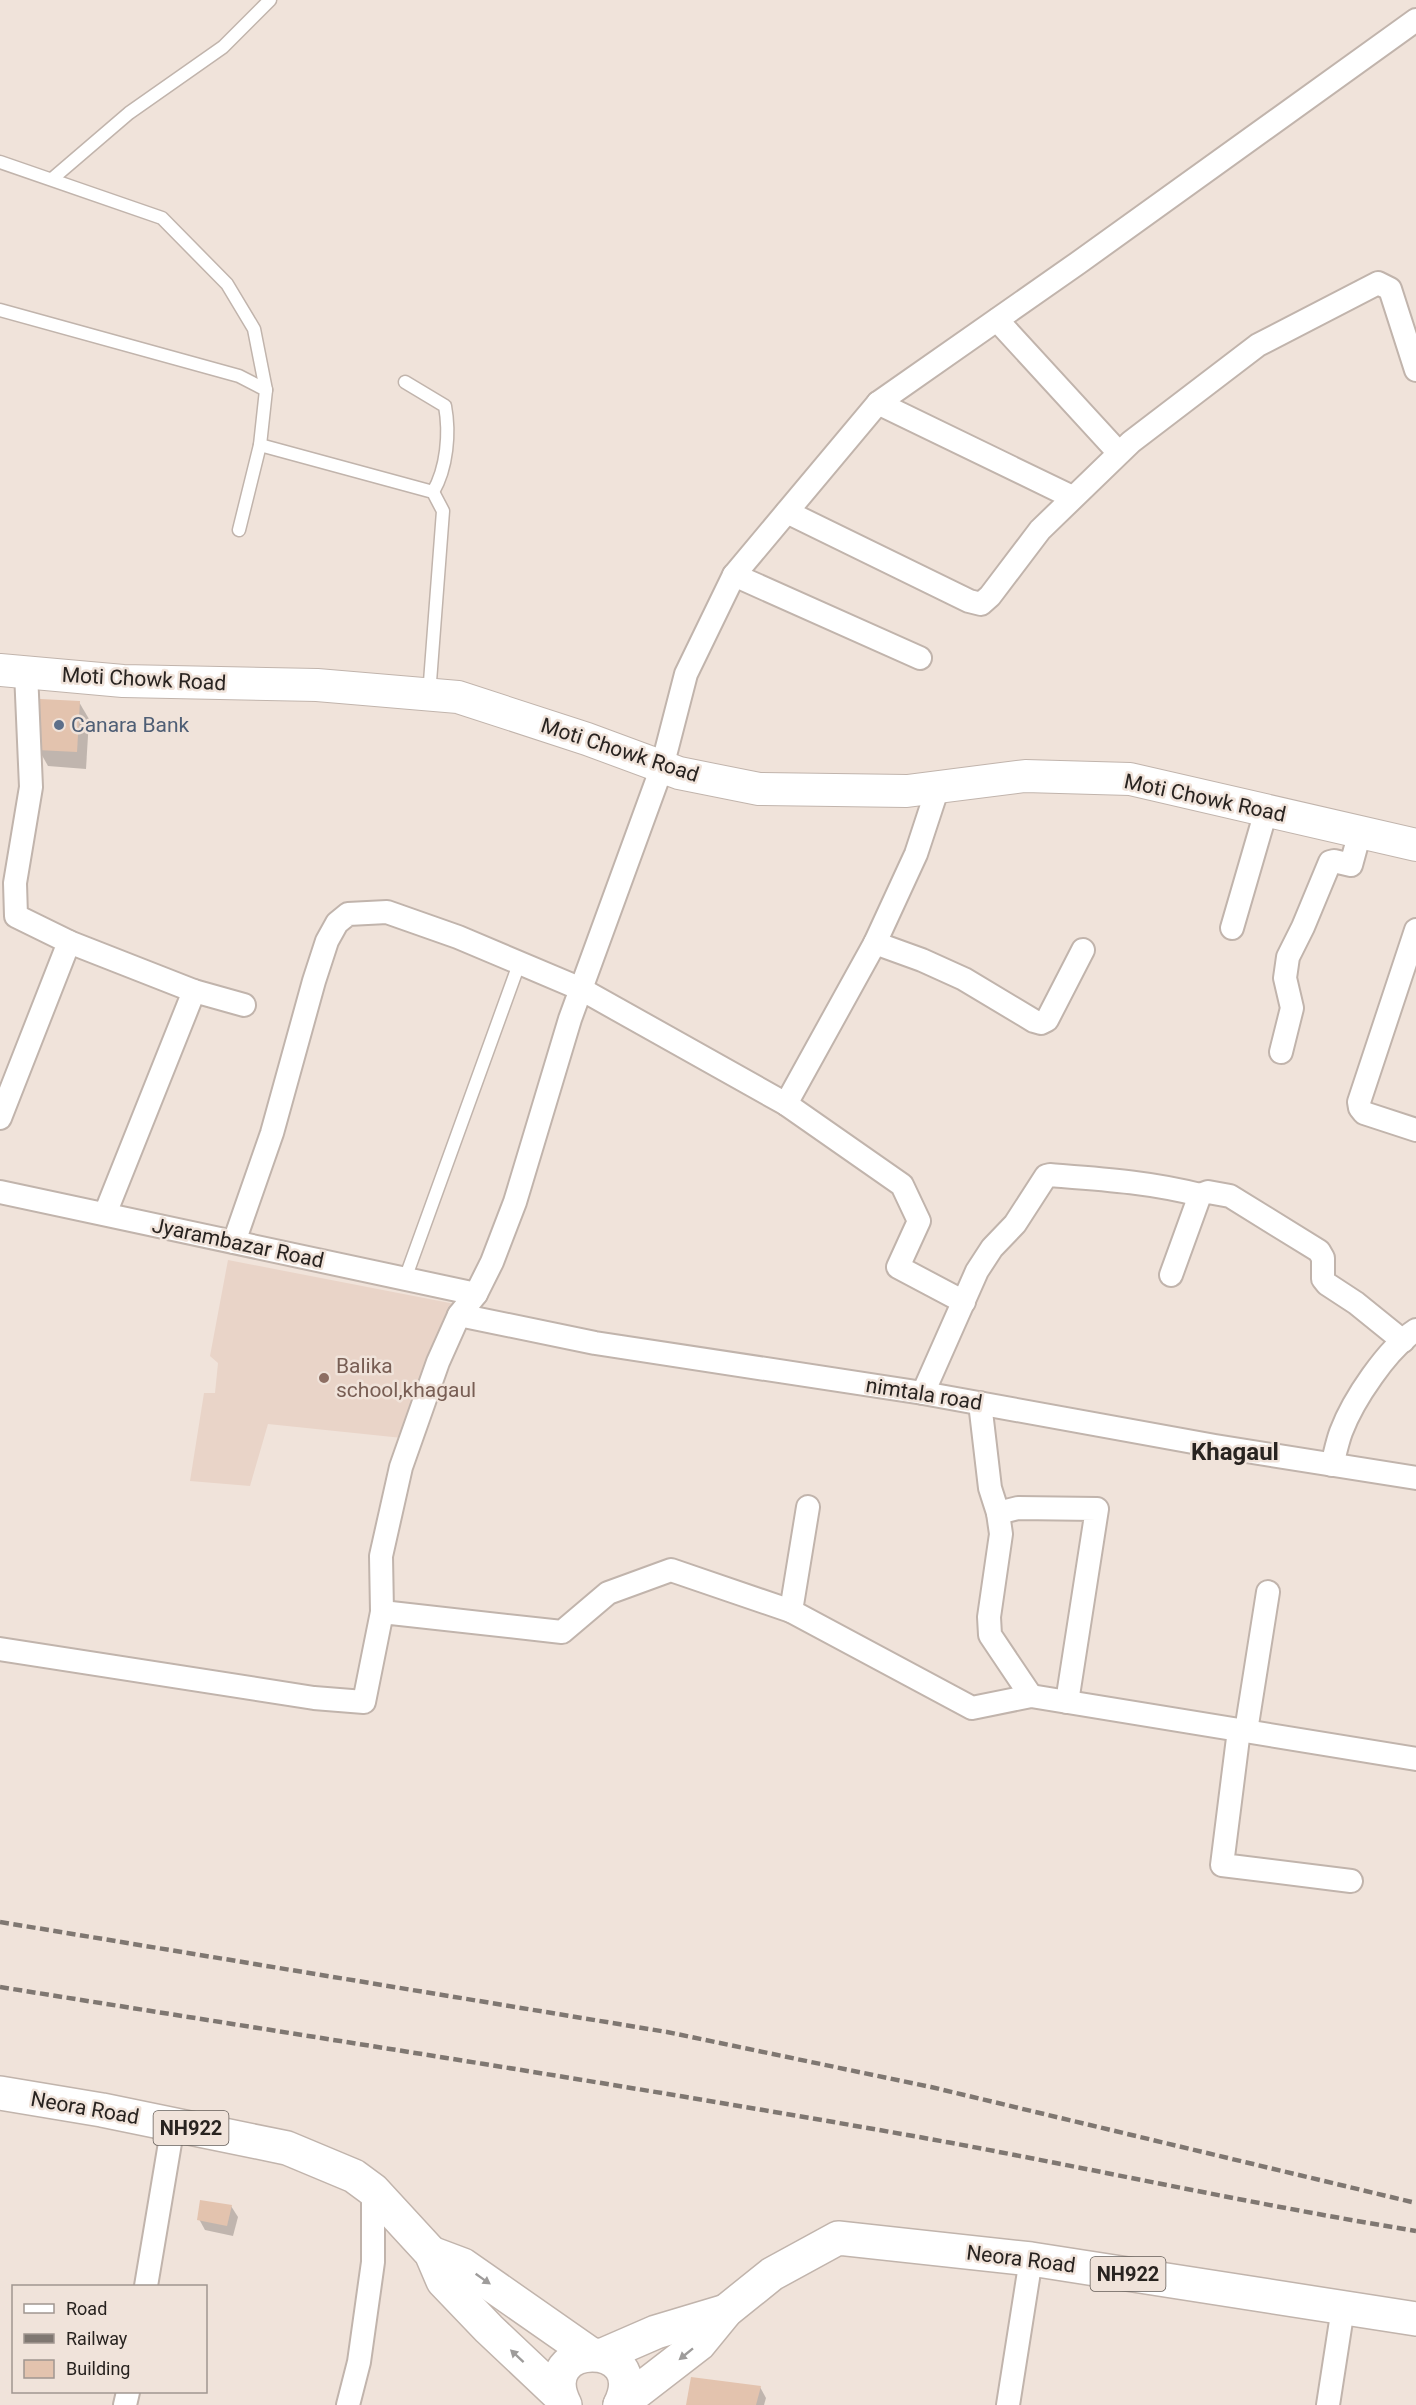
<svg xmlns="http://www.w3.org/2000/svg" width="1416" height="2405" font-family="Roboto,sans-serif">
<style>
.built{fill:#e9d4c8}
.shadow{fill:#0003}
.building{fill:#e3c3ae}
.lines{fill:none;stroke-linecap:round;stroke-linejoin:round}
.lane-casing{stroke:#c1b4ac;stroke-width:15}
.street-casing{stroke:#c1b4ac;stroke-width:26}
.secondary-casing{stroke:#c1b4ac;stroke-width:34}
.primary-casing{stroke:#c1b4ac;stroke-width:36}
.lane{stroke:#fff;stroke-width:12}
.street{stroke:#fff;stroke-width:22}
.secondary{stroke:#fff;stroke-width:32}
.primary{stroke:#fff;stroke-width:33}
.rail{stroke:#7f7771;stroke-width:4.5;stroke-dasharray:9 4.5;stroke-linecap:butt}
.oneway{fill:#9e9c9b}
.service-dot{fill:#5c6f8a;stroke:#f0e3da;stroke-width:2}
.education-dot{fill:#8d6e63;stroke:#f0e3da;stroke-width:2}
.labels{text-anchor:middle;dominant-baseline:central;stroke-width:5;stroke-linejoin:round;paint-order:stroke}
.shield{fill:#f0e3da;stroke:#645d58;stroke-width:1.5}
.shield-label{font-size:20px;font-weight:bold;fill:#282320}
.street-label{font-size:21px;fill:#282320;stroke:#f0e3da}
.service-label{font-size:21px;fill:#4e5e75;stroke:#f0e3da;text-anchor:start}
.education-label{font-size:21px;fill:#785e54;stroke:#f0e3da;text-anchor:start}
.quarter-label{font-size:24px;font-weight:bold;fill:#282320;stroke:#f0e3da}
</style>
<rect width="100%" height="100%" fill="#f0e3da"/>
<path class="built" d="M 228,1260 L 455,1304 L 412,1439 L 268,1424 L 250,1486 L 190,1481 L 204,1393 L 215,1393 L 218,1363 L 210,1356 Z"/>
<g class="shadow">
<path d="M 79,702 L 89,719 L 86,769 L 48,766 L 39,750 Z"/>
<path d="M 231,2206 L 238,2217 L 233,2236 L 205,2230 L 199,2219 Z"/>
<path d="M 760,2387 L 766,2398 L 764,2405 L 687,2405 Z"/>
</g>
<g class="building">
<path d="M 40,699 L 80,701 L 77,752 L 37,750 Z"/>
<path d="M 200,2200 L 232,2205 L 227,2226 L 197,2220 Z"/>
<path d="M 691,2377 L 761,2386 L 756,2405 L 686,2405 Z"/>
</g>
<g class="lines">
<defs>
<g id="lane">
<path d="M 0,162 L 162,218 L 227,284 L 254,329 L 266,390"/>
<path d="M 52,179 L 129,113 L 223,47 L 270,0"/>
<path d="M 0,310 L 239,376 L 266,390 L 260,445 L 239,530"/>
<path d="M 405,382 L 445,406 C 450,433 447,468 433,492"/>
<path d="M 260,445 L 433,492 L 443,511 L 429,695"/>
<path d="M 405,1279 L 519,964"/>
</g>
<g id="street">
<path d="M 1416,20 L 1078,263 L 878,403 L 734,575 L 686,674 L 662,767 L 570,1019 L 515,1202 L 492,1262 L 476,1294 L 459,1315 L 595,1343 L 923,1393 L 1215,1446 L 1416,1478"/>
<path d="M 997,320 L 1119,453"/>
<path d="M 878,403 L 1072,497"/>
<path d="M 787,512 L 969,601 L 981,604 L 990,596 L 1040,530 L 1131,442 L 1258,345 L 1378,283 L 1390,289 L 1416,370"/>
<path d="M 734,575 L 920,658"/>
<path d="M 1232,928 L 1266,811"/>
<path d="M 1416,930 L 1359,1102 L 1360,1108 L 1364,1113 L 1416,1130"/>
<path d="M 69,942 L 194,991"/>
<path d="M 875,943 L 922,960 L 964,979 L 1034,1021 L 1041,1023 L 1047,1020 L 1083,950"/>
<path d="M 1281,1052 L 1292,1008 L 1285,978 L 1288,957 L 1303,927 L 1330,862 L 1334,861 L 1351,865 L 1360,832"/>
<path d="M 786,1104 L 875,943 L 916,854 L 938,787"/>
<path d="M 0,1118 L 69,942 L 16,916 L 15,883 L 31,787 L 26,672"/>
<path d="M 0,1192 L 476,1294"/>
<path d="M 105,1214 L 194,991 L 244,1005"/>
<path d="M 234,1242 L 272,1133 L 314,981 L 327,941 L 337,923 L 348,914 L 387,912 L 458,937 L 581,989 L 786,1104 L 902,1185 L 919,1221 L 898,1267 L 964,1302"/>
<path d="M 1171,1275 L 1200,1195 L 1208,1192 L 1230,1196 L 1319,1251 L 1323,1258 L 1323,1279 L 1327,1284 L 1356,1303 L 1403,1341"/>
<path d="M 923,1393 L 977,1271 L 992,1248 L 1015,1224 L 1046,1176 L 1050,1175 C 1101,1179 1150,1182 1200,1195"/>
<path d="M 980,1403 L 990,1488 L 998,1513 L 1001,1534 L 989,1617 L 990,1635 L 1031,1696"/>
<path d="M 1332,1465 C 1335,1454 1337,1443 1341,1432 C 1353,1400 1387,1349 1416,1330"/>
<path d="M 808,1507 L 791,1611 L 972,1708 L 1031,1696 L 1416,1759"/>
<path d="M 998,1513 L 1018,1508 L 1097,1509 L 1067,1702"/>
<path d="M 382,1612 L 381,1556 L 401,1467 L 438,1362 L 459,1315"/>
<path d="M 0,1649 L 314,1698 L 364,1702 L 382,1612 L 562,1632 L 608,1593 L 671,1570 L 791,1611"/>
<path d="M 1239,1730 L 1222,1865 L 1351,1881"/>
<path d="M 1246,1731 L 1268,1592"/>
<path d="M 146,2286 L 173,2125"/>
<path d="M 125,2405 L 128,2392"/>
<path d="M 348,2405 L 359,2362 L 373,2262 L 373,2190"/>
<path d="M 1008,2405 L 1031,2259"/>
<path d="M 1328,2405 L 1343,2308"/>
</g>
<path id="secondary" d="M 0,670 L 123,681 L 317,685 L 458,697 L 587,739 L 679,773 L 759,789 L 907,791 L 1025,776 L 1130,779 L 1416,845"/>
<g id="primary">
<path d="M 0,2093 L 102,2110 L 287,2148 L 354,2176 L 373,2190 L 431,2253 L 443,2281 L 489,2329 L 560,2396"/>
<path d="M 431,2253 L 463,2265 L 589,2353"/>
<path d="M 603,2355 L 656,2332 L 726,2311"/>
<path d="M 565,2405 C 532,2339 652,2338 620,2405"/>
<path d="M 620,2405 L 699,2344 L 726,2311 L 772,2274 L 838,2238 L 1031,2259 L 1416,2319"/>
</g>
</defs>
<use href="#lane" class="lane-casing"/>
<use href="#street" class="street-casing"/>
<use href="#secondary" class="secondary-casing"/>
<use href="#primary" class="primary-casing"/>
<use href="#lane" class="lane"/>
<use href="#street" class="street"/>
<use href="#secondary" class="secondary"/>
<use href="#primary" class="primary"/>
<g class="rail">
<path d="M 0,1922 L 667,2032 L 931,2087 L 1416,2203"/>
<path d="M 0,1987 C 306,2036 614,2083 919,2137 C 1085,2167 1250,2204 1416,2231"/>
</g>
</g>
<defs><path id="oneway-solid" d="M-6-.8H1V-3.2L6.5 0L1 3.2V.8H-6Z" transform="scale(1.5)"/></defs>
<g class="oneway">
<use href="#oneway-solid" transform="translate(483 2279) rotate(35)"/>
<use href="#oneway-solid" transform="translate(686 2354) rotate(141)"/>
<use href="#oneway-solid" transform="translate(517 2356) rotate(-137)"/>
</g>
<circle class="service-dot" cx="59" cy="725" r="6"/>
<circle class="education-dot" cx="324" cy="1378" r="6"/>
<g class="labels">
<g class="shield">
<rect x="153.5" y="2111" width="75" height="34" rx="4.5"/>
<rect x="1090.5" y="2257" width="75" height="34" rx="4.5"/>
</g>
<g class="shield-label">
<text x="191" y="2128">NH922</text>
<text x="1128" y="2274">NH922</text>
</g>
<g class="street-label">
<text transform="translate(144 679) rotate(3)">Moti Chowk Road</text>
<text transform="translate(620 750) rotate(18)">Moti Chowk Road</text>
<text transform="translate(1205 798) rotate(12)">Moti Chowk Road</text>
<text transform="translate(238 1243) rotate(12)">Jyarambazar Road</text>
<text transform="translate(924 1394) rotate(9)">nimtala road</text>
<text transform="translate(85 2108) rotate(10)">Neora Road</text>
<text transform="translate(1021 2259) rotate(7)">Neora Road</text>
</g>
<g class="service-label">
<text x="71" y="725">Canara Bank</text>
</g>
<g class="education-label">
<text x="336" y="1366">Balika<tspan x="336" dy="24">school,khagaul</tspan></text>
</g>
<g class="quarter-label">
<text x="1235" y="1452">Khagaul</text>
</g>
</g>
<rect x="12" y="2285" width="195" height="108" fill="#f0e3da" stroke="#a09690" stroke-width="1.5"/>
<rect x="24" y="2304" width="30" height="9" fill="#ffffff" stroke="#a09690" stroke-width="1.5"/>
<text x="66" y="2315" font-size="18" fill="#282320">Road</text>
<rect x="24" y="2334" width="30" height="9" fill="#7f7771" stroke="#a09690" stroke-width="1.5"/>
<text x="66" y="2345" font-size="18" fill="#282320">Railway</text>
<rect x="24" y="2360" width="30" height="18" fill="#e3c3ae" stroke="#a09690" stroke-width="1.5"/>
<text x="66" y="2375" font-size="18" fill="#282320">Building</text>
</svg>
